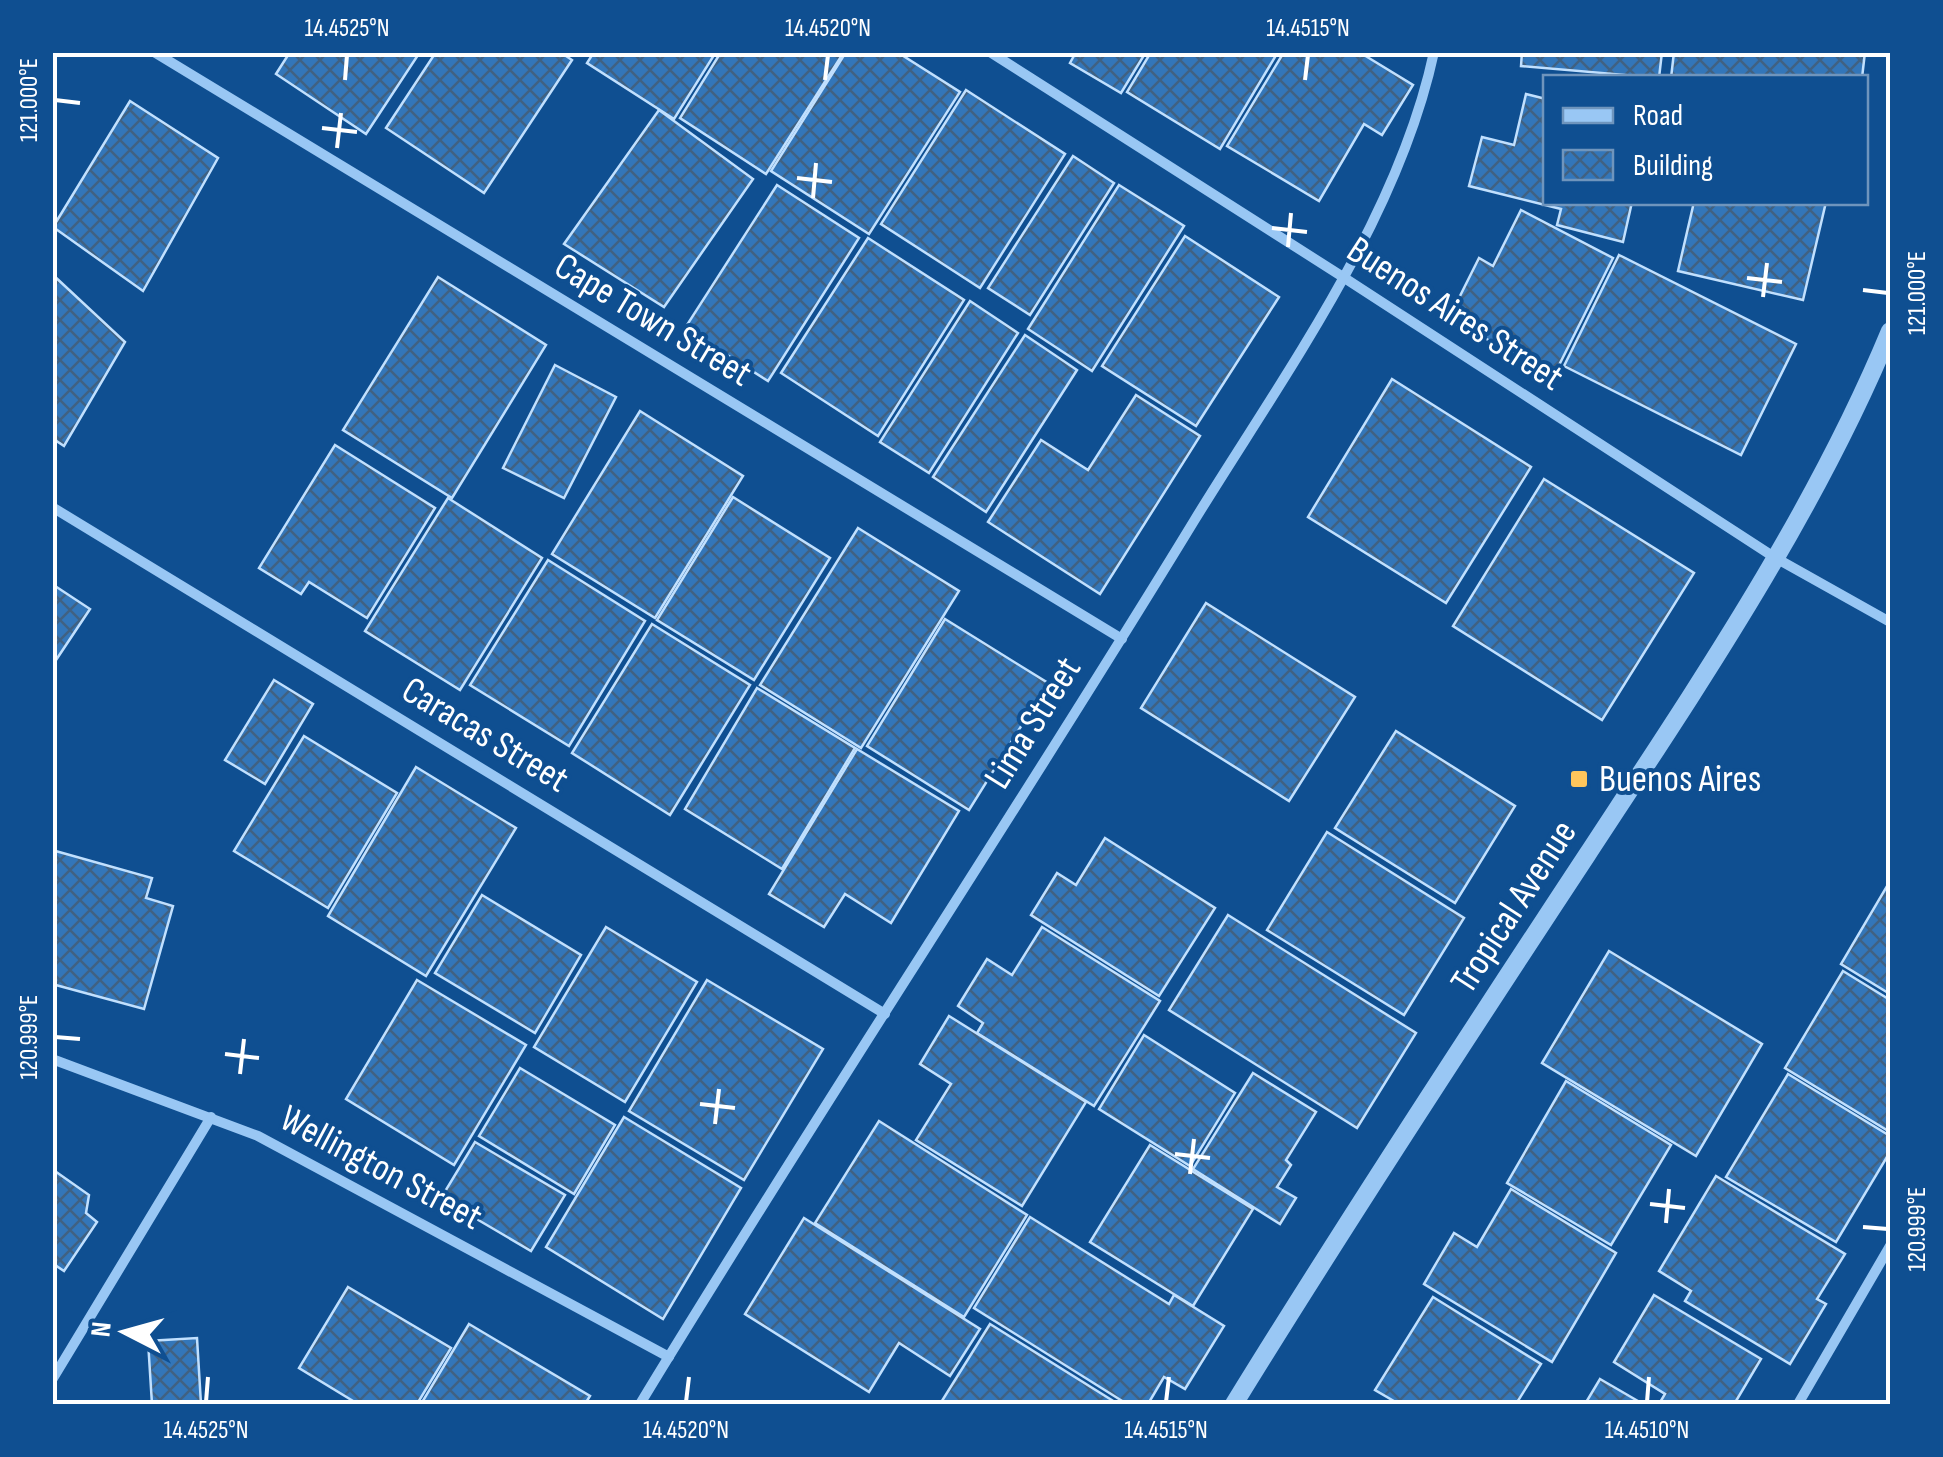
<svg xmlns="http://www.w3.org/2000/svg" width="1943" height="1457" font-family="'Sofia Sans Condensed',sans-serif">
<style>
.building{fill:url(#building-cross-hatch);stroke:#c1e0fe;stroke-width:2.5}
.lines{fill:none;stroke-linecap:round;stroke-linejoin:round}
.minor{stroke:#99c7f4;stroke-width:10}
.tertiary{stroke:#99c7f4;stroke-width:18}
.ticks{fill:none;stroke:#fff;stroke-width:4}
.poi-dot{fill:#ffc65c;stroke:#0f4f91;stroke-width:4}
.labels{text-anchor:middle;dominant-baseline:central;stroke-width:8;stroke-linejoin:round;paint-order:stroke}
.street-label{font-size:38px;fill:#fff;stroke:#0f4f91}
.poi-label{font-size:38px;fill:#fff;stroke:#0f4f91;text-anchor:start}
.neatline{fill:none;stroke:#fff;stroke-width:4}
.ticks-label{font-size:25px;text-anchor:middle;fill:#fff}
</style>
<defs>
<pattern id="building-cross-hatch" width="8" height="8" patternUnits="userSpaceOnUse" patternTransform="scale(2.5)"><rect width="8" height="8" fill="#3376b9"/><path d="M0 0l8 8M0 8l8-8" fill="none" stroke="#406182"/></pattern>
</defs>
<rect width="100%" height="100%" fill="#0f4f91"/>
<g class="building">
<path d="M 290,52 L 420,52 L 366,134 L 276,74 Z"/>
<path d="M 436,52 L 560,52 L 572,60 L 484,193 L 386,128 Z"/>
<path d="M 594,52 L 716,52 L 674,119 L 587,63 Z"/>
<path d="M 721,52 L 844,52 L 766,174 L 680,118 Z"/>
<path d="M 846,52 L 897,52 L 960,92 L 869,234 L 771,171 Z"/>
<path d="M 1076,52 L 1146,52 L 1121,93 L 1070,63 Z"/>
<path d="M 1151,52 L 1278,52 L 1220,149 L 1127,92 Z"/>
<path d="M 1284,52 L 1365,52 L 1364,55 L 1413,85 L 1382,135 L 1364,124 L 1319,201 L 1227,146 Z"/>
<path d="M 1522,52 L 1662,52 L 1659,78 L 1521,66 Z"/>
<path d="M 1674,52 L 1865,52 L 1862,78 L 1671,78 Z"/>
<path d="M 966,90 L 1065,154 L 980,288 L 881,224 Z"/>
<path d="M 1526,94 L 1546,99 L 1546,202 L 1632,202 L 1623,242 L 1557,225 L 1561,209 L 1469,186 L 1482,137 L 1514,145 Z"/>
<path d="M 130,101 L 218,158 L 143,291 L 53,227 Z"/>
<path d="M 659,110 L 753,179 L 664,307 L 564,244 Z"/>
<path d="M 1073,156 L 1114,183 L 1030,315 L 988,288 Z"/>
<path d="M 777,185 L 859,238 L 768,381 L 685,328 Z"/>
<path d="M 1119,185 L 1184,226 L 1092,371 L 1028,329 Z"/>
<path d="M 1694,202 L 1826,202 L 1803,300 L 1678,271 Z"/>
<path d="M 1521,210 L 1613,258 L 1555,373 L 1448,320 L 1479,258 L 1493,266 Z"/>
<path d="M 1185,236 L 1279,297 L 1196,426 L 1102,366 Z"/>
<path d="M 868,238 L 964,300 L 878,436 L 781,373 Z"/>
<path d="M 1619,255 L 1796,344 L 1741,455 L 1564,366 Z"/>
<path d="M 52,274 L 125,342 L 64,446 L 52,438 Z"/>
<path d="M 438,277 L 546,345 L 452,498 L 343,430 Z"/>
<path d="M 970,301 L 1018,333 L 929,473 L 880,442 Z"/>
<path d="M 1025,335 L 1077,370 L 986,512 L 933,477 Z"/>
<path d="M 555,365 L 616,397 L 564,498 L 503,468 Z"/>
<path d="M 1392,379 L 1531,467 L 1446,603 L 1308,517 Z"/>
<path d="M 1136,395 L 1200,436 L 1100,594 L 988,522 L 1041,440 L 1088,470 Z"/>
<path d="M 640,411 L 743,476 L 655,618 L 552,554 Z"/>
<path d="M 335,445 L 435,508 L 367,618 L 309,582 L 301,594 L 259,568 Z"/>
<path d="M 1544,479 L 1694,573 L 1602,720 L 1453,626 Z"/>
<path d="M 733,497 L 830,558 L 754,680 L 657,620 Z"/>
<path d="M 448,498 L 542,558 L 460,690 L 365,631 Z"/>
<path d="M 858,528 L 959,591 L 861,748 L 760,685 Z"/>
<path d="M 548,560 L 645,621 L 569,746 L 470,685 Z"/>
<path d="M 52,584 L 90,609 L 52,666 Z"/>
<path d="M 1206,603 L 1355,697 L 1289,801 L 1141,708 Z"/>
<path d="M 945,619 L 1048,683 L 969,810 L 867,746 Z"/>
<path d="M 652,624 L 750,685 L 670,815 L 572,753 Z"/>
<path d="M 274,680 L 313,704 L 265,784 L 225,760 Z"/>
<path d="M 757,688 L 855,748 L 782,869 L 685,809 Z"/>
<path d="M 1396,731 L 1515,806 L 1455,903 L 1335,828 Z"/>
<path d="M 304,736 L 397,793 L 328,908 L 234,851 Z"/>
<path d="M 857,749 L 959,811 L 891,923 L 845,894 L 824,927 L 769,894 Z"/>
<path d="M 416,767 L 516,828 L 426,976 L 328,916 Z"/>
<path d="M 1327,832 L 1464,918 L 1404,1015 L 1267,930 Z"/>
<path d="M 1105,838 L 1215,908 L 1159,996 L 1031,915 L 1057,873 L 1076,885 Z"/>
<path d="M 52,850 L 152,878 L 146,898 L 173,906 L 144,1009 L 52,984 Z"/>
<path d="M 1890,881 L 1890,994 L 1841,964 Z"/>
<path d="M 482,895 L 581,955 L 535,1033 L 435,973 Z"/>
<path d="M 1228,915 L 1416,1033 L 1357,1128 L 1169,1010 Z"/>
<path d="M 606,927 L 697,982 L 625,1102 L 534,1047 Z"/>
<path d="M 1042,927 L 1160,1001 L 1094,1106 L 977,1033 L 983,1023 L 958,1006 L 987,959 L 1012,975 Z"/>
<path d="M 1609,951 L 1762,1044 L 1696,1156 L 1542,1063 Z"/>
<path d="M 1843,971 L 1890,1000 L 1890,1132 L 1785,1068 Z"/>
<path d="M 417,980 L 526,1045 L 454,1165 L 346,1099 Z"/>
<path d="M 707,980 L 823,1049 L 744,1180 L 629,1111 Z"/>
<path d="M 949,1016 L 1086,1102 L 1022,1206 L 916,1140 L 951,1084 L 920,1064 Z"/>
<path d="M 1144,1035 L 1235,1093 L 1190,1166 L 1099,1109 Z"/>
<path d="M 520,1068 L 615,1125 L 574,1194 L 479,1136 Z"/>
<path d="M 1253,1073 L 1316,1112 L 1286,1160 L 1291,1165 L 1277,1187 L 1296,1198 L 1280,1224 L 1193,1169 Z"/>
<path d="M 1788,1074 L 1890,1136 L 1890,1152 L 1836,1242 L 1726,1177 Z"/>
<path d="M 1566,1081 L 1671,1145 L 1611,1245 L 1507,1183 Z"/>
<path d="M 624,1117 L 741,1188 L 663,1319 L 546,1247 Z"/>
<path d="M 879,1121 L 1027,1215 L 964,1317 L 815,1223 Z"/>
<path d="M 475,1142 L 565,1195 L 531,1251 L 441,1198 Z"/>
<path d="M 1150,1145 L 1253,1209 L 1193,1306 L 1090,1242 Z"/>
<path d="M 52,1169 L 89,1195 L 86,1213 L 97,1222 L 64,1271 L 52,1263 Z"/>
<path d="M 1716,1176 L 1845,1254 L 1817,1299 L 1826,1304 L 1790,1364 L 1685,1301 L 1691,1291 L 1659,1271 Z"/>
<path d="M 1511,1189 L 1616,1253 L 1552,1362 L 1424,1284 L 1454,1233 L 1477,1247 Z"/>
<path d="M 1030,1217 L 1169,1304 L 1174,1295 L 1224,1326 L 1185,1389 L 1164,1377 L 1148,1404 L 1127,1404 L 974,1308 Z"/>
<path d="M 804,1218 L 980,1329 L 950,1376 L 899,1343 L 869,1392 L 745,1314 Z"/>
<path d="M 348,1287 L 451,1348 L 417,1404 L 358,1404 L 299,1368 Z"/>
<path d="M 1654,1295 L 1761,1359 L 1736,1401 L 1743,1404 L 1659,1404 L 1665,1394 L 1614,1362 Z"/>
<path d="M 1433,1297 L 1541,1364 L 1516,1404 L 1399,1404 L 1375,1390 Z"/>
<path d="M 469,1324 L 590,1396 L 585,1404 L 421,1404 Z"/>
<path d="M 990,1324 L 1118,1404 L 940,1404 Z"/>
<path d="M 197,1338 L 201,1404 L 152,1404 L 148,1341 Z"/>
<path d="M 1600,1379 L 1643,1404 L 1585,1404 Z"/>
</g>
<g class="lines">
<g class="minor">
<path d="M 154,52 L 1122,639"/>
<path d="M 990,52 L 1343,277 L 1774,557 L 1890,622"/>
<path d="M 52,507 L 885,1014"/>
<path d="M 52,1059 L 258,1136 L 669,1357"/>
<path d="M 52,1380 L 211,1117"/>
<path d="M 640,1404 C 820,1107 1013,818 1194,521 C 1283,376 1398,220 1434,52"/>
<path d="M 1798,1404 L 1890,1246"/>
</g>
<path class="tertiary" d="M 1234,1404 C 1348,1219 1467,1037 1587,855 C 1697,687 1813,517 1890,331"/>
</g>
<path class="ticks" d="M 345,80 L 347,55M 825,80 L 828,55M 1305,80 L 1308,55M 55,100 L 80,103M 322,128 L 357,132M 337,148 L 341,113M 797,178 L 832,182M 813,198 L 816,163M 1272,228 L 1307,232M 1288,247 L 1291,213M 1747,278 L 1782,282M 1863,290 L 1888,293M 1763,297 L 1767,263M 55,1037 L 80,1039M 225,1054 L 259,1058M 240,1074 L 244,1039M 700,1104 L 735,1108M 715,1124 L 719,1089M 1175,1154 L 1210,1158M 1190,1174 L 1194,1139M 1650,1204 L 1685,1208M 1666,1223 L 1669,1189M 1863,1227 L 1888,1229M 206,1402 L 208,1377M 686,1402 L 689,1377M 1166,1402 L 1169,1377M 1647,1402 L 1649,1377"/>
<rect class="poi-dot" x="1569" y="769" width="20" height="20" rx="5"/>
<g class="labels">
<g class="street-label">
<text transform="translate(1455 314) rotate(33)">Buenos Aires Street</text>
<text transform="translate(653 320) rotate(31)">Cape Town Street</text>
<text transform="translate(1033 723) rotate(-58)">Lima Street</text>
<text transform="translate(485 735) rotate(31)">Caracas Street</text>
<text transform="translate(1514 907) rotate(-57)">Tropical Avenue</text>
<text transform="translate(381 1168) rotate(28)">Wellington Street</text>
</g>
<g class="poi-label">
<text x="1599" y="779">Buenos Aires</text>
</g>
</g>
<rect width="1943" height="1457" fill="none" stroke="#0f4f91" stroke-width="110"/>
<rect x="1543" y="75" width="325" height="130" fill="#0f4f91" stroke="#6f95bd" stroke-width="2.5"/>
<rect x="1563" y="108" width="50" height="15" fill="#99c7f4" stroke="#6f95bd" stroke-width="2.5"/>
<text x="1633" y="125" font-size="30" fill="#ffffff">Road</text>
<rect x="1563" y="150" width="50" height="30" fill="url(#building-cross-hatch)" stroke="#6f95bd" stroke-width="2.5"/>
<text x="1633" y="175" font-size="30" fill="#ffffff">Building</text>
<g transform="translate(125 1332) rotate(276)" stroke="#0f4f91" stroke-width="8" paint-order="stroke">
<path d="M0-8L18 38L0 25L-18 38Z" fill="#ffffff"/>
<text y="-15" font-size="28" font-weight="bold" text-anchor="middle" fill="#ffffff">N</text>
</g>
<rect x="55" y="55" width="1833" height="1347" class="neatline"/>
<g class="ticks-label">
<text x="347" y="36">14.4525°N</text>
<text x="828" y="36">14.4520°N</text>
<text x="1308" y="36">14.4515°N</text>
<text transform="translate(28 100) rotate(-90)" y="9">121.000°E</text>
<text transform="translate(1916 293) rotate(-90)" y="9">121.000°E</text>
<text transform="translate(28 1037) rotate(-90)" y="9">120.999°E</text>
<text transform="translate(1916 1229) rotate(-90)" y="9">120.999°E</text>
<text x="206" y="1438">14.4525°N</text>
<text x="686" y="1438">14.4520°N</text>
<text x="1166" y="1438">14.4515°N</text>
<text x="1647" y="1438">14.4510°N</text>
</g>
</svg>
